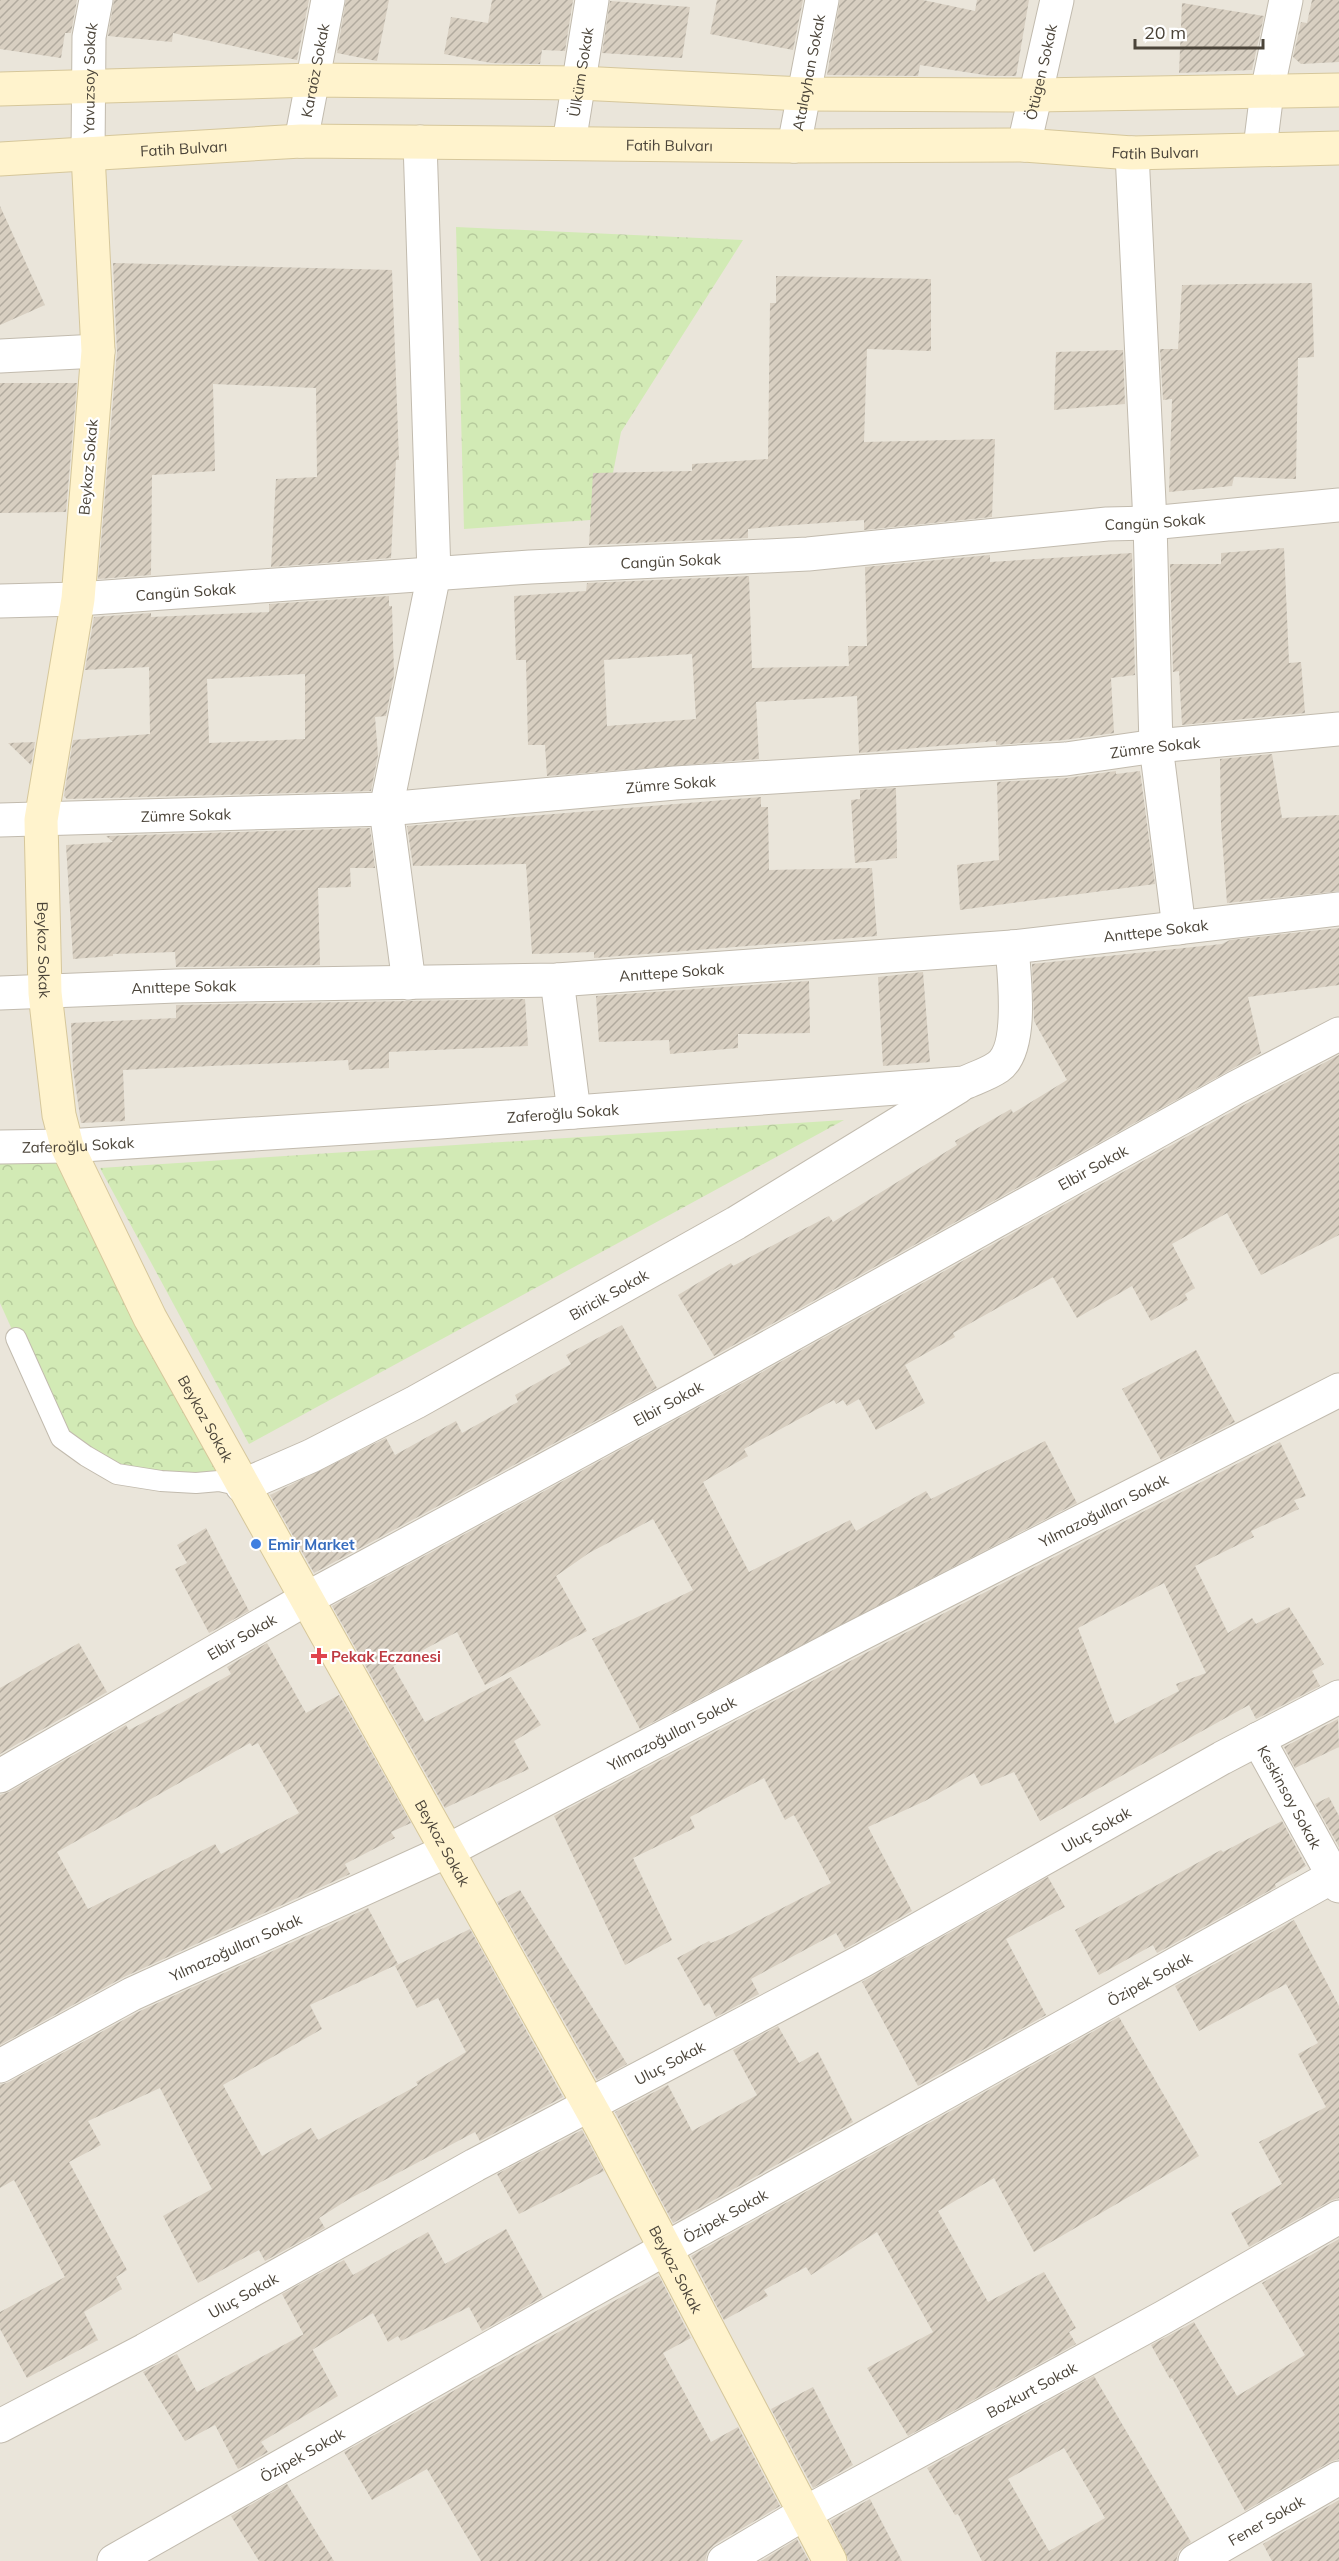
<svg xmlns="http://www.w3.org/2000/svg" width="1339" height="2561" font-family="Mulish,sans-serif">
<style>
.residential{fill:#eae5da}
.park{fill:url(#park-crowns)}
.building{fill:url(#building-hatch);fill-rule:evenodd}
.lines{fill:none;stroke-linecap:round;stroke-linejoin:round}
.lane-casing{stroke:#c2bbae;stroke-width:22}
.street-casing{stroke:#c2bbae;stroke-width:35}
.secondary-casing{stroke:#d6c79b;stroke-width:35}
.lane{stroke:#fff;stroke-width:20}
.street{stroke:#fff;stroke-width:33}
.secondary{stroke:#fff3cd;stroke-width:33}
.shop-dot{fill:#3f7fe0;stroke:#fff;stroke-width:2}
.health-dot{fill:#e0444e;stroke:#fff;stroke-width:2}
.labels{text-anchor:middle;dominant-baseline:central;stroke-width:4.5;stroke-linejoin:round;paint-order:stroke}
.street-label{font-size:15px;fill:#4b4439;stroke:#fff}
.shop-label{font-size:15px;font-weight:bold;fill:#366cbe;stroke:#fff;text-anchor:start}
.health-label{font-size:15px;font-weight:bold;fill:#be3a42;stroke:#fff;text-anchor:start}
</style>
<defs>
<pattern id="park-crowns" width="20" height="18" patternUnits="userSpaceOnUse" patternTransform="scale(1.5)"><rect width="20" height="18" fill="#d2eab5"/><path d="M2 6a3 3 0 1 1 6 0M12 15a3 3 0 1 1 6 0" fill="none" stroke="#b6ca9c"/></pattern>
<pattern id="building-hatch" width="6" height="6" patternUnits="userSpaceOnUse" patternTransform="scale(1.5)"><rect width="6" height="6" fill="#d8cfc1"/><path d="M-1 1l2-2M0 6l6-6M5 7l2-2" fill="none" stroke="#b1aa9e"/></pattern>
</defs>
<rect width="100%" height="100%" fill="#f6f3ec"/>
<rect class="residential" x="0" y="0" width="1339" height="2561"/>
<g class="park">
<path d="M 456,227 L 743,240 L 621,432 L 604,519 L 464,529 Z"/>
<path d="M 844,1120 L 249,1444 L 100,1168 Z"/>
<path d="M 75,1161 L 242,1486 L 117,1474 L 61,1438 L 0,1303 L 0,1163 Z"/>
</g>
<g class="building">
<path d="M 0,0 L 77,0 L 71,33 L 65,33 L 61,58 L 0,49 Z"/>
<path d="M 114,0 L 309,0 L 297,60 L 173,33 L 172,42 L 108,36 Z"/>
<path d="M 346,0 L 389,0 L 377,61 L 337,53 Z"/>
<path d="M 492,0 L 573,0 L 565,51 L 542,50 L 540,64 L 491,63 L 444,54 L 451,17 L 488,23 Z"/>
<path d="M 717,0 L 803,0 L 793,50 L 710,34 Z"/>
<path d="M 840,0 L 923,0 L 975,11 L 977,0 L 1029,0 L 1016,76 L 991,76 L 920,65 L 918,76 L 827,75 Z"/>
<path d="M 1312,0 L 1339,0 L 1339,62 L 1301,64 L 1293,57 L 1301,22 L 1307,23 Z"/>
<path d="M 610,1 L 690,7 L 682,58 L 602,53 Z"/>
<path d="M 1182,3 L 1264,16 L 1252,70 L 1179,73 Z"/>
<path d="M 0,206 L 45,305 L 0,325 Z"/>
<path d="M 113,263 L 392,270 L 399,460 L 396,460 L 391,558 L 271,567 L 276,479 L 317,477 L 316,388 L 213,384 L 215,471 L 152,475 L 151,575 L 98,579 L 117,352 Z"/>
<path d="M 776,276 L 931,279 L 931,351 L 867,349 L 864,442 L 995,439 L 992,517 L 864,530 L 864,520 L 780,526 L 748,529 L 748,538 L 589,545 L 593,473 L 692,471 L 692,464 L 768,459 L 770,303 L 776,303 Z"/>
<path d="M 1312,283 L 1314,357 L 1298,358 L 1296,479 L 1234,477 L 1232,486 L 1169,492 L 1172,399 L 1163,400 L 1160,349 L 1178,349 L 1182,285 Z"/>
<path d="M 1123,350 L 1125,404 L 1054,410 L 1056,352 Z"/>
<path d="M 0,383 L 77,383 L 66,512 L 0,513 Z"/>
<path d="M 1284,548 L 1289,663 L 1301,662 L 1305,713 L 1182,725 L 1179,671 L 1173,672 L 1170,564 L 1221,564 L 1221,553 Z"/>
<path d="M 1132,553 L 1135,675 L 1111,678 L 1114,733 L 1064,740 L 996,745 L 996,741 L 859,753 L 857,696 L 756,702 L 759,759 L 547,776 L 545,745 L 528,745 L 526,660 L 516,660 L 514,596 L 586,591 L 587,583 L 749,576 L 752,668 L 849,666 L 848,646 L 867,646 L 865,567 L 990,555 L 990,562 ZM 692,654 L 696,719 L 607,726 L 604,660 Z"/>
<path d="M 389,596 L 389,606 L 392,606 L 394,675 L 386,716 L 375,717 L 378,755 L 371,791 L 67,799 L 64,796 L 73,740 L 150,734 L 149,667 L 85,670 L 94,617 L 151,613 L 151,617 L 269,612 L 269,604 ZM 305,674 L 305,739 L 209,743 L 207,679 Z"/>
<path d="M 35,742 L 31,765 L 8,743 Z"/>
<path d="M 1272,754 L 1282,818 L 1339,815 L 1339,891 L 1227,903 L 1221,824 L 1220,759 Z"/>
<path d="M 1116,771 L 1116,774 L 1140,771 L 1155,884 L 960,910 L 957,865 L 999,860 L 997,782 L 1067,778 Z"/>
<path d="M 896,788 L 897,858 L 855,863 L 851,800 L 860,799 L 860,790 Z"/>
<path d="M 761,797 L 761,807 L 768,807 L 769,870 L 872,868 L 877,936 L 594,958 L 594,952 L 532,954 L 526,864 L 413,866 L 407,826 Z"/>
<path d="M 370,828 L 375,868 L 350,868 L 351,887 L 318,888 L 320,965 L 176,967 L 175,952 L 113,954 L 113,956 L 73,959 L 66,845 L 113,842 L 106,836 Z"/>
<path d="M 1339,928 L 1339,985 L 1248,997 L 1261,1053 L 714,1356 L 678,1295 L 731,1263 L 733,1266 L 829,1216 L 833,1222 L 957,1145 L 955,1141 L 1011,1109 L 1013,1113 L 1067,1080 L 1034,1021 L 1032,964 L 1222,944 L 1230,940 Z"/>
<path d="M 923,972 L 930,1062 L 883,1066 L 878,977 Z"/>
<path d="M 809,981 L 810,1033 L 738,1034 L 738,1048 L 670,1054 L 669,1040 L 599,1042 L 596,996 Z"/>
<path d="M 525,999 L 528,1046 L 389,1052 L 389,1068 L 349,1070 L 348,1060 L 123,1070 L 125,1121 L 81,1123 L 73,1069 L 71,1023 L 176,1018 L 176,1005 Z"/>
<path d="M 1339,1055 L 1339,1235 L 1261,1275 L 1227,1213 L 1172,1244 L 1195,1288 L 1185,1294 L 1188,1300 L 1151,1321 L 1132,1286 L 1077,1318 L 1053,1277 L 953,1333 L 955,1337 L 905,1365 L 925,1403 L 876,1430 L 859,1399 L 847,1406 L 843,1400 L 836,1404 L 834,1400 L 744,1449 L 748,1456 L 703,1482 L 749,1572 L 850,1520 L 856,1531 L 926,1491 L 931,1499 L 1045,1441 L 1077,1503 L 640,1729 L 592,1639 L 693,1590 L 653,1519 L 589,1553 L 556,1576 L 587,1631 L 485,1685 L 457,1632 L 393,1666 L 425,1722 L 511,1677 L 541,1725 L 514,1741 L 529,1769 L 445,1808 L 332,1606 L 690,1412 L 1244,1105 Z"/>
<path d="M 622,1325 L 657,1388 L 314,1573 L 270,1495 L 386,1438 L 395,1455 L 456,1421 L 462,1433 L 518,1402 L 515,1395 L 571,1364 L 566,1355 Z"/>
<path d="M 1196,1350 L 1235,1422 L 1161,1460 L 1122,1389 Z"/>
<path d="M 1280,1442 L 1306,1496 L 1294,1500 L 1299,1509 L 1251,1531 L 1254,1537 L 1195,1566 L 1228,1633 L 1252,1618 L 1256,1624 L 1289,1607 L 1324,1664 L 1312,1671 L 1320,1686 L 1256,1719 L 1249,1705 L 1040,1821 L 1014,1772 L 981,1786 L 974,1773 L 925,1801 L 868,1827 L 912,1911 L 845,1949 L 836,1933 L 751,1979 L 759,1994 L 716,2017 L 709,2003 L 704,2006 L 677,1958 L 709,1941 L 711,1943 L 730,1935 L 831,1883 L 794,1815 L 785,1820 L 764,1778 L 690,1817 L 695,1828 L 633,1858 L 672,1940 L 625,1965 L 554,1816 L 856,1658 ZM 1164,1583 L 1206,1673 L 1176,1684 L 1179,1691 L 1115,1724 L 1078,1628 Z"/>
<path d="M 206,1528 L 249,1611 L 209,1633 L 175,1569 L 187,1563 L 177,1545 Z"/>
<path d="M 79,1643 L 107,1692 L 0,1754 L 0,1688 Z"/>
<path d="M 267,1643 L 306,1713 L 339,1695 L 411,1823 L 391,1832 L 395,1838 L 345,1864 L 350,1874 L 124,1977 L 0,2045 L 0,1795 L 9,1792 L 126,1725 L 129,1730 L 162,1713 L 231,1674 L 227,1667 ZM 250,1743 L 252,1746 L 258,1743 L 299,1813 L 221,1854 L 215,1844 L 88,1909 L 57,1852 Z"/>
<path d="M 1338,1719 L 1339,1747 L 1295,1768 L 1284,1747 Z"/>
<path d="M 1329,1797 L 1339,1816 L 1339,1847 L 1315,1804 Z"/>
<path d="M 1282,1821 L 1306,1866 L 1275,1884 L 1276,1887 L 1157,1953 L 1153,1945 L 1099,1975 L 1075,1930 L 1221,1850 L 1223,1852 Z"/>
<path d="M 1048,1877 L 1065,1907 L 1006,1939 L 1046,2015 L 918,2086 L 862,1982 Z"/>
<path d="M 520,1890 L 627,2064 L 597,2080 L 497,1902 Z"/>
<path d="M 368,1908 L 398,1964 L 310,2005 L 322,2029 L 223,2085 L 262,2156 L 311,2128 L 318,2140 L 418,2085 L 416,2082 L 466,2052 L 438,1998 L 417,2008 L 395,1966 L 470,1929 L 563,2097 L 480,2141 L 475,2132 L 349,2199 L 319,2218 L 325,2228 L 265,2261 L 259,2250 L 198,2283 L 163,2216 L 212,2189 L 160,2088 L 88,2121 L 101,2145 L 69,2162 L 127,2270 L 116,2277 L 122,2289 L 84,2312 L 98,2340 L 27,2378 L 0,2329 L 0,2312 L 65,2277 L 14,2180 L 0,2188 L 0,2085 L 9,2082 L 140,2011 Z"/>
<path d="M 1294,1920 L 1339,2006 L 1339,2198 L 1330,2201 L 1249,2247 L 1231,2213 L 1282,2184 L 1259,2142 L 1326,2107 L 1298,2054 L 1318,2043 L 1286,1984 L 1199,2031 L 1175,1986 Z"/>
<path d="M 1119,2017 L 1199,2156 L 1034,2252 L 994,2178 L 938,2211 L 988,2302 L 1044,2272 L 1076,2328 L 1069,2332 L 1076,2344 L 908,2436 L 867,2368 L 933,2332 L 877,2232 L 811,2275 L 806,2267 L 764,2290 L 768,2296 L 724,2320 L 691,2256 Z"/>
<path d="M 778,2026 L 799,2063 L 818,2052 L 853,2122 L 673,2223 L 615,2112 L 668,2085 L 692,2131 L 757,2095 L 733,2050 Z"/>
<path d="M 582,2130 L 604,2171 L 519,2214 L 497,2174 Z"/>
<path d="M 506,2229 L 543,2297 L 482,2331 L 469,2307 L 401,2341 L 398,2336 L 388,2342 L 373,2313 L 312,2350 L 282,2294 L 344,2260 L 353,2275 L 428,2232 L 445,2264 Z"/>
<path d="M 1339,2239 L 1339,2459 L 1330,2462 L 1245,2511 L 1172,2378 L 1170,2379 L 1151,2345 L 1194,2322 L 1237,2396 L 1305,2355 L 1262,2283 Z"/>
<path d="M 659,2276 L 691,2338 L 663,2353 L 711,2442 L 738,2427 L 780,2506 L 714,2545 L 708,2551 L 705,2561 L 481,2561 L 427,2469 L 372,2500 L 344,2452 Z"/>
<path d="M 304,2334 L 338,2396 L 261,2442 L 268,2452 L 238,2469 L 215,2425 L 185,2441 L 143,2372 L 177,2354 L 197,2392 Z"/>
<path d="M 1094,2376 L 1191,2542 L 1179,2551 L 1176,2561 L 982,2561 L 958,2514 L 955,2515 L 927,2468 ZM 1064,2448 L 1105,2518 L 1049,2551 L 1008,2479 Z"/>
<path d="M 813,2387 L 853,2465 L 813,2488 L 771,2409 Z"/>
<path d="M 287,2484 L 334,2561 L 259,2561 L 231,2516 Z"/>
<path d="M 870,2499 L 902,2561 L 849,2561 L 830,2521 Z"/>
<path d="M 1339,2500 L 1339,2561 L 1272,2561 L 1263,2544 Z"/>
<path d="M 797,2539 L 809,2561 L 761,2561 Z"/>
</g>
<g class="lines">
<defs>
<path id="lane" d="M 16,1338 L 61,1438 L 86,1456 L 117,1474 L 161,1481 L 196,1483 L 219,1481 L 242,1486"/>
<g id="street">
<path id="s1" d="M 301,141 L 328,0"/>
<path id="s2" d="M 569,143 L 592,0"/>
<path id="s3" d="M 1024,145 L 1057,0"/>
<path id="s4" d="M 794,146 L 822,0"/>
<path d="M 1260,148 L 1267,92 L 1286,0"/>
<path d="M 1132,153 L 1150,523 L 1156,746 L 1179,928"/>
<path id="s5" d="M 88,154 L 89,37 L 96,0"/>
<path d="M 0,356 L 98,351"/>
<path id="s6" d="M 0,601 L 78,599 L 530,567 L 808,554 L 1107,524 L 1150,523 L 1339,505"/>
<path id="s7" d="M 0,820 L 386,809 L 675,783 L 1066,759 L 1156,746 L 1339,729"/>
<path d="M 557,980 L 574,1112"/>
<path d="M 409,983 L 386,809 L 434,574 L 420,142"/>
<path id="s8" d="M 0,993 L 176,986 L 557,980 L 1012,947 L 1339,909"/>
<path id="s9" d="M 0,1147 L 67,1146 L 440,1122 L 964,1083 C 975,1078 988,1074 998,1067 C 1024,1049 1014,975 1012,947"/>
<path id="s10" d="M 242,1486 L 311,1456 L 416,1402 L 736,1223 L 958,1087"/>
<path id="s11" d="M 1258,1739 L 1339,1886"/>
<path id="s12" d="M 0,1776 L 306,1599 L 681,1396 L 1235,1088 L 1339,1034"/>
<path id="s13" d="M 0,2066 L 132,1994 L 447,1851 L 847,1641 L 1339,1390"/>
<path id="s14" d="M 0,2426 L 145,2350 L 475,2165 L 862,1961 L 1222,1758 L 1339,1697"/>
<path id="s15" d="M 114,2561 L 665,2249 L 1339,1873"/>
<path id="s16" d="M 724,2561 L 805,2513 L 1164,2317 L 1339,2217"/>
<path id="s17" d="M 1195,2561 L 1339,2478"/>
</g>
<g id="secondary">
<path d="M 0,89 L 313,80 L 579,83 L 804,94 L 1036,95 L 1339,90"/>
<path id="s18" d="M 88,154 L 98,351 L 78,599 L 41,820 L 45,993 L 59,1115 L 67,1146 L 150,1318 L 602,2128 L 830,2561"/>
<path id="s19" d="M 0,159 L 301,141 L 794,146 L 1024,145 L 1132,153 L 1339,148"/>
</g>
</defs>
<use href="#lane" class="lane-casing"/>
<use href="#street" class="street-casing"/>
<use href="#secondary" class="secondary-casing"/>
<use href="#lane" class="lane"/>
<use href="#street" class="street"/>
<use href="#secondary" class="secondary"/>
</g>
<circle class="shop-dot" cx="256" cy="1544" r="6"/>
<path class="health-dot" d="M316 1647h6v6h6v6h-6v6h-6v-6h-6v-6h6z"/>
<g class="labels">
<g class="street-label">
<text stroke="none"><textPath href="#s1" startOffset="72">Karaöz Sokak</textPath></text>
<text stroke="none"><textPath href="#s2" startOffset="72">Ülküm Sokak</textPath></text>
<text stroke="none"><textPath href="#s4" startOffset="75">Atalayhan Sokak</textPath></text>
<text stroke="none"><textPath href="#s3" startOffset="75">Ötügen Sokak</textPath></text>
<text stroke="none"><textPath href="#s5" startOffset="76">Yavuzsoy Sokak</textPath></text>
<text stroke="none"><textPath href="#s19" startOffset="670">Fatih Bulvarı</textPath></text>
<text stroke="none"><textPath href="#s19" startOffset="184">Fatih Bulvarı</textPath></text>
<text stroke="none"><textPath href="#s19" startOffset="1156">Fatih Bulvarı</textPath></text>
<text transform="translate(88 467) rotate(-85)">Beykoz Sokak</text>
<text stroke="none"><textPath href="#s6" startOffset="1158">Cangün Sokak</textPath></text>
<text stroke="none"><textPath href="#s6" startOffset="672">Cangün Sokak</textPath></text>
<text stroke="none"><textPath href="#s6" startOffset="186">Cangün Sokak</textPath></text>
<text stroke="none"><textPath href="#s7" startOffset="1158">Zümre Sokak</textPath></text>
<text stroke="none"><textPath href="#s7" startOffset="672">Zümre Sokak</textPath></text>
<text stroke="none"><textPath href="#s7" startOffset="186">Zümre Sokak</textPath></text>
<text stroke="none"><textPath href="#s8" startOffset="1158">Anıttepe Sokak</textPath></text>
<text stroke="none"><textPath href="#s18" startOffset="800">Beykoz Sokak</textPath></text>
<text stroke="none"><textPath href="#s8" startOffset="672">Anıttepe Sokak</textPath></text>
<text stroke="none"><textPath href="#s8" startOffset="184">Anıttepe Sokak</textPath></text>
<text stroke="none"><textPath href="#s9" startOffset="564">Zaferoğlu Sokak</textPath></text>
<text stroke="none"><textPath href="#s9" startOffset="78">Zaferoğlu Sokak</textPath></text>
<text stroke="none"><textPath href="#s12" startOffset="1251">Elbir Sokak</textPath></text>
<text stroke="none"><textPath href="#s10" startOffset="414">Biricik Sokak</textPath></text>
<text stroke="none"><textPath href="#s12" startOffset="765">Elbir Sokak</textPath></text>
<text stroke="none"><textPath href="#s18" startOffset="1304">Beykoz Sokak</textPath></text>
<text stroke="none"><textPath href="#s13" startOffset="1236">Yılmazoğulları Sokak</textPath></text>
<text stroke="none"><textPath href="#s12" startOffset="279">Elbir Sokak</textPath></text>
<text stroke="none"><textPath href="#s13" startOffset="750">Yılmazoğulları Sokak</textPath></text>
<text stroke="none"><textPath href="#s11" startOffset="66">Keskinsoy Sokak</textPath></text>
<text stroke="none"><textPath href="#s14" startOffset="1248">Uluç Sokak</textPath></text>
<text stroke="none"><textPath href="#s18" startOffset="1790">Beykoz Sokak</textPath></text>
<text stroke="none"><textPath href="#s13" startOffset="264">Yılmazoğulları Sokak</textPath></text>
<text stroke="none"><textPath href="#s15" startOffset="1188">Özipek Sokak</textPath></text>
<text stroke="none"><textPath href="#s14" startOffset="762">Uluç Sokak</textPath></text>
<text stroke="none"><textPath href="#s15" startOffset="702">Özipek Sokak</textPath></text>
<text stroke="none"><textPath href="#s18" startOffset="2276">Beykoz Sokak</textPath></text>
<text stroke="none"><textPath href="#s14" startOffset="276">Uluç Sokak</textPath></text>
<text stroke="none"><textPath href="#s16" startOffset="352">Bozkurt Sokak</textPath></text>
<text stroke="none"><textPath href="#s15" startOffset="216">Özipek Sokak</textPath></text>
<text stroke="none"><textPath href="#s17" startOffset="82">Fener Sokak</textPath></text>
</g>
<g class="shop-label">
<text x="268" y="1544">Emir Market</text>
</g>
<g class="health-label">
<text x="331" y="1656">Pekak Eczanesi</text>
</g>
</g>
<path d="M1135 39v9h128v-9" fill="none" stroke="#4b4439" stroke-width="3"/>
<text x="1144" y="39" font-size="18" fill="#4b4439" stroke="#ffffff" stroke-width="4.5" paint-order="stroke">20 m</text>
</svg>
